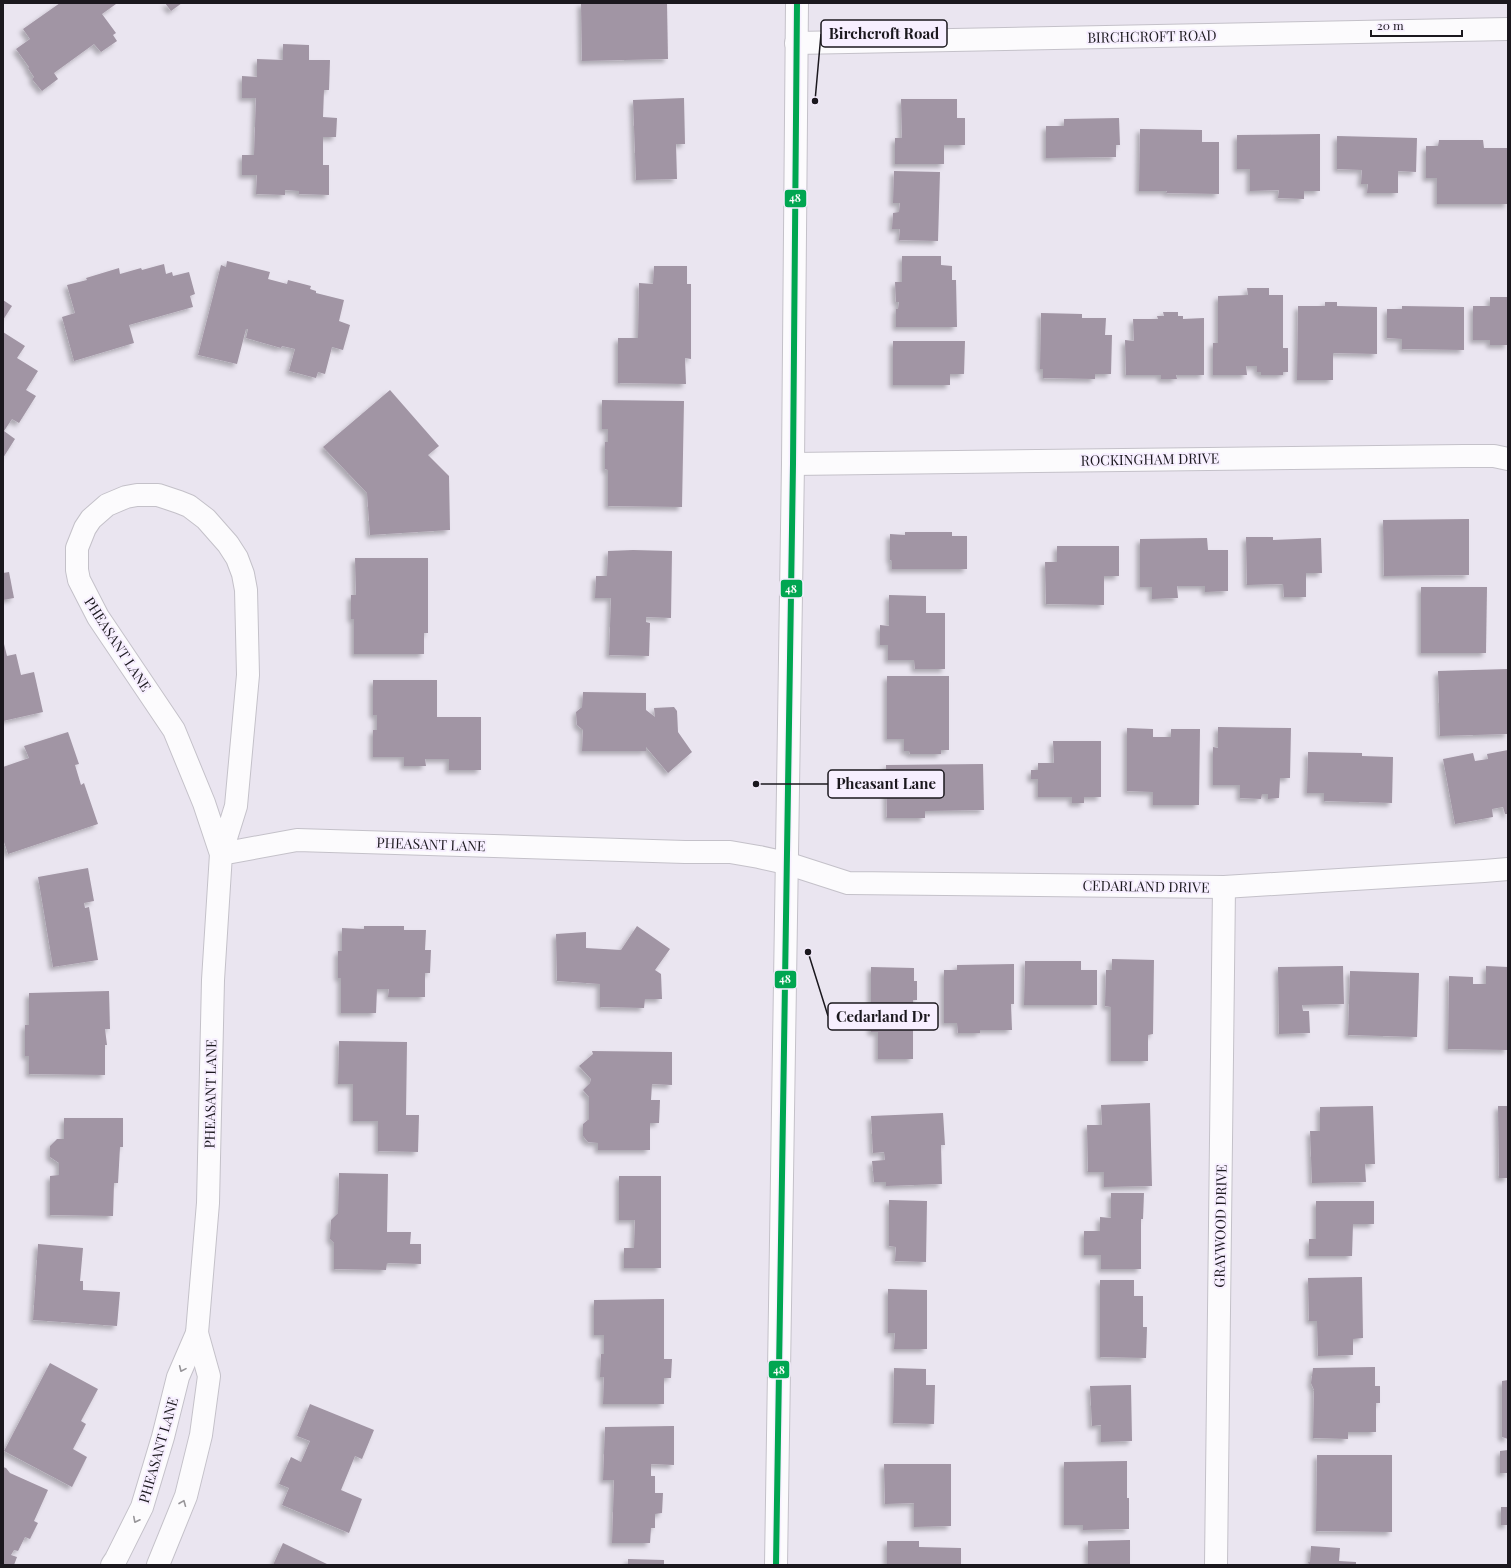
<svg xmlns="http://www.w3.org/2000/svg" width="1511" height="1568" font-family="'Playfair Display',serif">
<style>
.building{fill:#a195a4;filter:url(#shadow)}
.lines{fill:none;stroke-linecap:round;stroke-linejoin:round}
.minor-casing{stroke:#c4c1c9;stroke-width:24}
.minor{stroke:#fcfbfd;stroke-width:22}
.bus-1-casing{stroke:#f7efff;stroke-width:9}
.bus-1{stroke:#00a651;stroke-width:6}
.oneway{stroke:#979599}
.labels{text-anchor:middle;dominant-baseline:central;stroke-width:4;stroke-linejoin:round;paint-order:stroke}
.street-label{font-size:14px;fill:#1b181e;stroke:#f7efff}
.leader{fill:none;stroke:#1b181e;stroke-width:1.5}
.callout-dot{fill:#1b181e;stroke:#f7efff;stroke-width:1.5}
.callout{fill:#f7efff;stroke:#1b181e;stroke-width:1.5}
.callout-label{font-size:15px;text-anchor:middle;font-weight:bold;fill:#1b181e}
.line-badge{stroke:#f7efff;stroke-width:1.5}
.badge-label{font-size:11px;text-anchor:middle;font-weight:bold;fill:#fff}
</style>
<defs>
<filter id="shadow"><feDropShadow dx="-3.5" dy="3.5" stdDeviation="2" flood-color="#0004"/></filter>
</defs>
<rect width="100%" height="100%" fill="#eae5f0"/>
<g class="building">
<path d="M 60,3 L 115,3 L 116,4 L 102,14 L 116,33 L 113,35 L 117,41 L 101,52 L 94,44 L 54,73 L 58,79 L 42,91 L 32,79 L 34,77 L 28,68 L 29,67 L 16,49 L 30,39 L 23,29 Z"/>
<path d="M 165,3 L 182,3 L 171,11 Z"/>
<path d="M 581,3 L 667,3 L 668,59 L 582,61 Z"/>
<path d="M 283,44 L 309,45 L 309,60 L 330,60 L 329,90 L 324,90 L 323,117 L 337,118 L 336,137 L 323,137 L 323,165 L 329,165 L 329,195 L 299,194 L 299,191 L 285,190 L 285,195 L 256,194 L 257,175 L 242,175 L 242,155 L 254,155 L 256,98 L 242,98 L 242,76 L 257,77 L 257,59 L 283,60 Z"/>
<path d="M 684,98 L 685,144 L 676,144 L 677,179 L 636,180 L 633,100 Z"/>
<path d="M 901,99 L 957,99 L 957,118 L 965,118 L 965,145 L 944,145 L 944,164 L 895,164 L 895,138 L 902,138 Z"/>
<path d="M 1119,118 L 1120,145 L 1116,145 L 1116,157 L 1046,158 L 1046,126 L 1064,126 L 1064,119 Z"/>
<path d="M 1140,129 L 1202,130 L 1202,142 L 1219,142 L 1219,194 L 1166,193 L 1167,191 L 1139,191 Z"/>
<path d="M 1320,134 L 1320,191 L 1304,191 L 1304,199 L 1278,198 L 1279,190 L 1250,191 L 1250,169 L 1237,169 L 1237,135 Z"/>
<path d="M 1337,136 L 1417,138 L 1416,172 L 1398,171 L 1398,193 L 1367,193 L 1368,184 L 1361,184 L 1362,170 L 1337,169 Z"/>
<path d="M 1439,140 L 1483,140 L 1484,148 L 1508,148 L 1508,204 L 1437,204 L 1437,178 L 1426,178 L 1426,146 L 1438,146 Z"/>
<path d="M 894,171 L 940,172 L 938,241 L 899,240 L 900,229 L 892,229 L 893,213 L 899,212 L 900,203 L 893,203 Z"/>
<path d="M 902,256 L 941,256 L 941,265 L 952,266 L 952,280 L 956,280 L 957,327 L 896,327 L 896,309 L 898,309 L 899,302 L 896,302 L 895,282 L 902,282 Z"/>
<path d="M 227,261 L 270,272 L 268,279 L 287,284 L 288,280 L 311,286 L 310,289 L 316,291 L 316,293 L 344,300 L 339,321 L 350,325 L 343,350 L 332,347 L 325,374 L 318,372 L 316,378 L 289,371 L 295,349 L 282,346 L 281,348 L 246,338 L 248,329 L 246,329 L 237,364 L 198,355 L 221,265 L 226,267 Z"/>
<path d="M 164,264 L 166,274 L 172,272 L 173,276 L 189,272 L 195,294 L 190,296 L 193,307 L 129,325 L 134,343 L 74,361 L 62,317 L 75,313 L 67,285 L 87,280 L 86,278 L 119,268 L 120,274 L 141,268 L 142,270 Z"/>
<path d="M 654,266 L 687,266 L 687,284 L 691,284 L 691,359 L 685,358 L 686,384 L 618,383 L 618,338 L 638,338 L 639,283 L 653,284 Z"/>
<path d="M 1247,288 L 1269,288 L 1269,295 L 1283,295 L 1283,348 L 1288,348 L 1288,372 L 1283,372 L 1283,375 L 1261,375 L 1261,372 L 1257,372 L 1257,366 L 1246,366 L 1247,375 L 1213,375 L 1213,343 L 1218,343 L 1218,296 L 1248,295 Z"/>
<path d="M 1490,297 L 1508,297 L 1508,345 L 1490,345 L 1490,340 L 1473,340 L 1473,306 L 1490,306 Z"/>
<path d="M 3,300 L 12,306 L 3,320 Z"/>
<path d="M 1325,302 L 1337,302 L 1337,306 L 1377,307 L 1377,354 L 1333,353 L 1333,380 L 1297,380 L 1298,306 L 1325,306 Z"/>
<path d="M 1402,306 L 1464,307 L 1464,350 L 1402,349 L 1402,339 L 1387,338 L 1387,309 L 1402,309 Z"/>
<path d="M 1163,312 L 1178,312 L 1178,316 L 1183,316 L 1183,319 L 1204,318 L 1204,375 L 1176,375 L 1177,379 L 1161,379 L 1161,375 L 1126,375 L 1125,340 L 1134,341 L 1133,319 L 1158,319 L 1157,316 L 1164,316 Z"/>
<path d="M 1041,313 L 1082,314 L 1082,318 L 1106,318 L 1105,335 L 1112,335 L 1111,374 L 1095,374 L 1095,379 L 1043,378 L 1043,369 L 1040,369 Z"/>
<path d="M 3,332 L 25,346 L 17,358 L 38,371 L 26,390 L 36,396 L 19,423 L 12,419 L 4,431 L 15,439 L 3,458 Z"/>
<path d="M 893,341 L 965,341 L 964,374 L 950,374 L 950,385 L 893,385 Z"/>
<path d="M 390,390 L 439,446 L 428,455 L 449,476 L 450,530 L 370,535 L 367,493 L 323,447 Z"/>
<path d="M 602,400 L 684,401 L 682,507 L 608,506 L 608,470 L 605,469 L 605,442 L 608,442 L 608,429 L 602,429 Z"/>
<path d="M 1469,519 L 1469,575 L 1384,576 L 1383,520 Z"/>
<path d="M 905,532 L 952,532 L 952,536 L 967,536 L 967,569 L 892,569 L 892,561 L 890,560 L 890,534 L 905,535 Z"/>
<path d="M 1246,537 L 1273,537 L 1273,540 L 1321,538 L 1322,573 L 1306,573 L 1306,597 L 1284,597 L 1283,584 L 1247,585 Z"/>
<path d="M 1207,538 L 1208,550 L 1228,550 L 1228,591 L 1205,592 L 1205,586 L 1177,586 L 1178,598 L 1152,599 L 1152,587 L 1140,587 L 1140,539 Z"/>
<path d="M 1057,546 L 1119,546 L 1119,576 L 1104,576 L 1104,605 L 1046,604 L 1045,562 L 1057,562 Z"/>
<path d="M 633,550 L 672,551 L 671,618 L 646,617 L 646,622 L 650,623 L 649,656 L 609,655 L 611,598 L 595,598 L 596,576 L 607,576 L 608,551 Z"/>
<path d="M 355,558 L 428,558 L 428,633 L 424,633 L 424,654 L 354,654 L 354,619 L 351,619 L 351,595 L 356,595 Z"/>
<path d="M 9,572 L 14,598 L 3,600 L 3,573 Z"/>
<path d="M 1421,587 L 1487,587 L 1486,653 L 1421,653 Z"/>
<path d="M 889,595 L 926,596 L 926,613 L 945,613 L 945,669 L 915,669 L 914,660 L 888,660 L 888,645 L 880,645 L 880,625 L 889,626 Z"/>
<path d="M 3,640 L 7,656 L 16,654 L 21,675 L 34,672 L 43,712 L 3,721 Z"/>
<path d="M 1508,669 L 1508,734 L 1440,736 L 1438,671 Z"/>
<path d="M 887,676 L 949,676 L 949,750 L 941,750 L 941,754 L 910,754 L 909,751 L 904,751 L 904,739 L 887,739 Z"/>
<path d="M 373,680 L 437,680 L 437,717 L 481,717 L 481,770 L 449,770 L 449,759 L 425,759 L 426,766 L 404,766 L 404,757 L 373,757 L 373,730 L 377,730 L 377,715 L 373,715 Z"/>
<path d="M 583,692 L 646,693 L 646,710 L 655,717 L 654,708 L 674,707 L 677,711 L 678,732 L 692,752 L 668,773 L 646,747 L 646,751 L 582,751 L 583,730 L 577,725 L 576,712 L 582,707 Z"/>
<path d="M 1218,727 L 1291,728 L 1290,778 L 1280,778 L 1279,798 L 1268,799 L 1268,794 L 1262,794 L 1261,799 L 1240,798 L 1240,785 L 1213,785 L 1213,747 L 1218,748 Z"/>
<path d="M 1127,728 L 1153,729 L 1153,737 L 1171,737 L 1171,729 L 1200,729 L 1199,805 L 1153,805 L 1153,792 L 1127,791 Z"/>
<path d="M 68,732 L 79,764 L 75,765 L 81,785 L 84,783 L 98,824 L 8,854 L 3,839 L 3,767 L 29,758 L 24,746 Z"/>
<path d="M 1053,741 L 1101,741 L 1101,797 L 1084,797 L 1084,803 L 1072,803 L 1072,797 L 1038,797 L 1038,779 L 1031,779 L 1031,770 L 1038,770 L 1038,763 L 1054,763 Z"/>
<path d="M 1508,750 L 1508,814 L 1505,814 L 1503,807 L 1492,809 L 1493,817 L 1455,824 L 1443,759 L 1473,753 L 1475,761 L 1488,759 L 1487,754 Z"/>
<path d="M 1308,752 L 1362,753 L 1362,756 L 1393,757 L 1392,803 L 1324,801 L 1324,793 L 1307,793 Z"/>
<path d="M 983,764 L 984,810 L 925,811 L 925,818 L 887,818 L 886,765 Z"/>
<path d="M 88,868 L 94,901 L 84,903 L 85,908 L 89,907 L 98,960 L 53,967 L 38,877 Z"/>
<path d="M 364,926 L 404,926 L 404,930 L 426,930 L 425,950 L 431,950 L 430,973 L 425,973 L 425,997 L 388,997 L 389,989 L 377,989 L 376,1013 L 341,1013 L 341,978 L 338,978 L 338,951 L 342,951 L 342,928 L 364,929 Z"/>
<path d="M 637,926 L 670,949 L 655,970 L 661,974 L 662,999 L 645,999 L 644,1008 L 600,1007 L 600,984 L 557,981 L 556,934 L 586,932 L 586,948 L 621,950 Z"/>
<path d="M 1112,959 L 1154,960 L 1153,1034 L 1148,1035 L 1148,1061 L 1111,1061 L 1111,1007 L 1105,1006 L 1106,970 L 1112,970 Z"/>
<path d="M 1025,961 L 1081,961 L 1081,970 L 1097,970 L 1097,1005 L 1024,1005 Z"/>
<path d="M 1014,964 L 1014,1004 L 1011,1004 L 1012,1030 L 980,1030 L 980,1033 L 958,1033 L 957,1023 L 944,1023 L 944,970 L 957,970 L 957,965 Z"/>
<path d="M 1343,966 L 1344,1004 L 1302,1005 L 1303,1011 L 1309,1011 L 1310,1033 L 1279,1034 L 1278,967 Z"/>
<path d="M 1486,966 L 1508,967 L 1508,1050 L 1448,1049 L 1449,976 L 1473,977 L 1473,984 L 1486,984 Z"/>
<path d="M 871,967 L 914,968 L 914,981 L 917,981 L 917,1000 L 913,1000 L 913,1059 L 878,1059 L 878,1032 L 871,1032 Z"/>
<path d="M 1350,971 L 1419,973 L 1417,1037 L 1348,1035 Z"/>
<path d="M 109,991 L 110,1029 L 105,1029 L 107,1045 L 105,1045 L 105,1075 L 29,1074 L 29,1056 L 25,1056 L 25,1025 L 29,1025 L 29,993 Z"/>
<path d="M 339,1041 L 407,1042 L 406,1115 L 419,1115 L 418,1152 L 378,1151 L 378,1121 L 353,1121 L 353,1084 L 338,1084 Z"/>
<path d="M 592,1051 L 672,1052 L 672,1085 L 652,1084 L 651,1100 L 660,1100 L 659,1123 L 650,1123 L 650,1150 L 598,1150 L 598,1143 L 588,1142 L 583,1136 L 583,1124 L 589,1119 L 589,1097 L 583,1090 L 590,1083 L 591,1079 L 579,1066 L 593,1054 Z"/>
<path d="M 1150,1103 L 1152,1186 L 1104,1187 L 1104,1172 L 1088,1172 L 1087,1125 L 1102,1125 L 1101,1105 Z"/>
<path d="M 1373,1106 L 1375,1164 L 1365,1164 L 1366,1182 L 1312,1183 L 1310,1131 L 1320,1131 L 1320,1107 Z"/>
<path d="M 1498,1106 L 1508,1106 L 1508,1178 L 1499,1178 Z"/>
<path d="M 943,1113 L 945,1145 L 941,1145 L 942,1184 L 886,1186 L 886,1182 L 874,1182 L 872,1161 L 885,1160 L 884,1152 L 873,1153 L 871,1116 Z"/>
<path d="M 64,1118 L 123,1118 L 123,1147 L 120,1147 L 118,1183 L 114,1183 L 113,1216 L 50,1215 L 50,1176 L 59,1175 L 59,1163 L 50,1157 L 50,1146 L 57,1139 L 64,1139 Z"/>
<path d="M 339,1173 L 388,1174 L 387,1232 L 411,1232 L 410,1244 L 421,1244 L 421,1264 L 387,1263 L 386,1270 L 334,1269 L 334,1243 L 330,1239 L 331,1220 L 338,1213 Z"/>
<path d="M 619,1176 L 661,1176 L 661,1268 L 624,1268 L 624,1248 L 634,1248 L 635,1220 L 619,1220 Z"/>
<path d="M 1111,1193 L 1144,1193 L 1143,1219 L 1141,1219 L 1141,1269 L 1101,1269 L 1101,1255 L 1084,1255 L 1084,1231 L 1100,1231 L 1100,1217 L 1111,1218 Z"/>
<path d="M 889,1200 L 927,1201 L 926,1262 L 895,1261 L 896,1247 L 889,1246 Z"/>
<path d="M 1316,1201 L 1374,1201 L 1374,1224 L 1353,1224 L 1352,1256 L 1309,1256 L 1309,1239 L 1316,1239 Z"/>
<path d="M 38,1244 L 83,1248 L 80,1281 L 83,1281 L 83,1290 L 120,1292 L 117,1326 L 33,1320 Z"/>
<path d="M 1362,1277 L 1363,1338 L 1353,1339 L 1353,1355 L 1318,1356 L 1317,1321 L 1309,1321 L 1308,1278 Z"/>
<path d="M 1100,1280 L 1134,1280 L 1134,1296 L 1143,1296 L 1143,1327 L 1147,1327 L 1146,1358 L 1100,1357 Z"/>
<path d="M 888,1289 L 927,1290 L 927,1349 L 894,1349 L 895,1333 L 888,1333 Z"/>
<path d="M 664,1299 L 664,1359 L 672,1359 L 671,1378 L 664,1378 L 664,1404 L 603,1404 L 604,1377 L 600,1377 L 601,1354 L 604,1354 L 604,1335 L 594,1335 L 594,1300 Z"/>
<path d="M 50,1363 L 98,1389 L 81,1421 L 86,1424 L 73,1449 L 87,1457 L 72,1487 L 4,1451 Z"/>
<path d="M 1375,1367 L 1375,1386 L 1380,1386 L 1380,1403 L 1376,1403 L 1376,1432 L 1348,1432 L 1348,1439 L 1313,1438 L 1314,1390 L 1311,1383 L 1313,1368 Z"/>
<path d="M 894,1368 L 926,1369 L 926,1385 L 935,1385 L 934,1424 L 893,1423 Z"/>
<path d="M 1508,1380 L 1508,1439 L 1502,1437 L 1502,1381 Z"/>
<path d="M 1131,1385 L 1132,1441 L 1101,1442 L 1101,1425 L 1092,1426 L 1090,1386 Z"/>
<path d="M 310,1404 L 374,1430 L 362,1459 L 355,1456 L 341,1490 L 362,1499 L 349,1533 L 282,1505 L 289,1488 L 279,1484 L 291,1457 L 301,1462 L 310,1441 L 297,1436 Z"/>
<path d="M 674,1426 L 674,1465 L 651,1464 L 651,1476 L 655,1476 L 655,1493 L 663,1493 L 662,1513 L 655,1514 L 655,1528 L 651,1528 L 650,1543 L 612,1543 L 614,1480 L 603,1480 L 605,1427 Z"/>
<path d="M 1508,1450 L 1508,1473 L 1500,1473 L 1500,1451 Z"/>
<path d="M 1317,1455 L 1392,1455 L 1392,1532 L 1316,1531 Z"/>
<path d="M 1127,1461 L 1127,1498 L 1129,1498 L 1129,1529 L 1083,1530 L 1083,1525 L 1064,1525 L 1064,1462 Z"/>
<path d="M 884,1464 L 951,1464 L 951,1526 L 914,1527 L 914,1503 L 885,1504 Z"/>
<path d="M 3,1467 L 6,1468 L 10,1473 L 48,1490 L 34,1521 L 38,1523 L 30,1539 L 25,1537 L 18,1551 L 14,1550 L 11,1555 L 17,1557 L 14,1565 L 3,1565 Z"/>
<rect x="1501" y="1507" width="7" height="18"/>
<path d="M 1130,1540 L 1130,1565 L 1088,1565 L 1088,1541 Z"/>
<path d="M 887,1541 L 919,1541 L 919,1547 L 961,1548 L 961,1565 L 887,1565 Z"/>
<path d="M 283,1543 L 329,1565 L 273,1565 Z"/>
<path d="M 1311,1546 L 1340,1548 L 1339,1561 L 1356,1562 L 1356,1565 L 1309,1565 L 1308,1562 L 1310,1562 Z"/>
<path d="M 628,1559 L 664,1560 L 664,1565 L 628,1565 Z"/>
</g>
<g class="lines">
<defs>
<g id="minor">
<path d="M 796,43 L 1508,29"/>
<path d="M 793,464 L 1464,456 L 1494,456 L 1508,459"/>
<path d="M 112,1565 L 116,1559 L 142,1507 L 163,1437 L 178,1377 L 197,1333 L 208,1203 L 213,980 L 221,854 L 236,806 L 248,675 L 246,590 L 243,574 L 237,558 L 228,544 L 206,519 L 189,506 L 179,502 L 158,495 L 137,495 L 126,497 L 107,505 L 91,519 L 85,528 L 77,548 L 77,570 L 79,580 L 98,617 L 174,730 L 204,803 L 221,854 L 297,840 L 685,852 L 730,852 L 759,857 L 786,863 L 848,883 L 1224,887 L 1484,871 L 1508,869"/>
<path d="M 158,1565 L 186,1496 L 201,1435 L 209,1376 L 197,1333"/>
<path d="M 776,1565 L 793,464 L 797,3"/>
<path d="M 1216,1565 L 1224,887"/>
</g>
</defs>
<use href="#minor" class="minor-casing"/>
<use href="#minor" class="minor"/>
<defs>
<path id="bus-1" d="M 776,1565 L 793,464 L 797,3"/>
</defs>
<use href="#bus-1" class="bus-1-casing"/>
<use href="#bus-1" class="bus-1"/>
</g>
<defs><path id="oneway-chevron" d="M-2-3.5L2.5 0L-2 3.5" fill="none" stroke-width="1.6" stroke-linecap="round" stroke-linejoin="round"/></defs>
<g class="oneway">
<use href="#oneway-chevron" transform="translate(182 1369) rotate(114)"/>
<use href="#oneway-chevron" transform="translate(183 1503) rotate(-68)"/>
<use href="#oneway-chevron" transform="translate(136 1520) rotate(117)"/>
</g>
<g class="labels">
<g class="street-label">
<text transform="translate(1152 36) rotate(-1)">BIRCHCROFT ROAD</text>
<text transform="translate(1150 459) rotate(-1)">ROCKINGHAM DRIVE</text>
<text transform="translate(118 644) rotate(57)">PHEASANT LANE</text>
<text transform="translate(431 844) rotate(2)">PHEASANT LANE</text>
<text transform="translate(1146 886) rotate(1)">CEDARLAND DRIVE</text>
<text transform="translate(210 1094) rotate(-89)">PHEASANT LANE</text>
<text transform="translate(1220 1226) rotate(-89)">GRAYWOOD DRIVE</text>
<text transform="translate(158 1450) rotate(-74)">PHEASANT LANE</text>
</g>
</g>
<path class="leader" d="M815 101L821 34M756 784L828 784M808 952L828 1016"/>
<g class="callout-dot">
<circle cx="815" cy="101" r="4"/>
<circle cx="756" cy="784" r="4"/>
<circle cx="808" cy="952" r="4"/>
</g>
<g class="callout">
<rect x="821" y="20" width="126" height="27" rx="4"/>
<rect x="828" y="770" width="116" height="28" rx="4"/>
<rect x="828" y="1003" width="110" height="27" rx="4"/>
</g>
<g class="callout-label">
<text x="884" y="39">Birchcroft Road</text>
<text x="886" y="789">Pheasant Lane</text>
<text x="883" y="1022">Cedarland Dr</text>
</g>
<g class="line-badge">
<rect x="784" y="189" width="23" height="19" rx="4" fill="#00a651"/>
<rect x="780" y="579" width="23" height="19" rx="4" fill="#00a651"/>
<rect x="774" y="970" width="23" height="19" rx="4" fill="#00a651"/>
<rect x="768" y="1360" width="22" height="19" rx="4" fill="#00a651"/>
</g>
<g class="badge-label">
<text x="795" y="202">48</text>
<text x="791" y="593">48</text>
<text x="785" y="983">48</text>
<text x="779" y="1374">48</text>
</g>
<rect width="1511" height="1568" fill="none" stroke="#1b181e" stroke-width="8"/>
<path d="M1371 30v6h91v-6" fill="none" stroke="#1b181e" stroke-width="2"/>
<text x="1377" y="30" font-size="12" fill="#1b181e" stroke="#f7efff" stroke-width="3" paint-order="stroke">20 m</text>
</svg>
